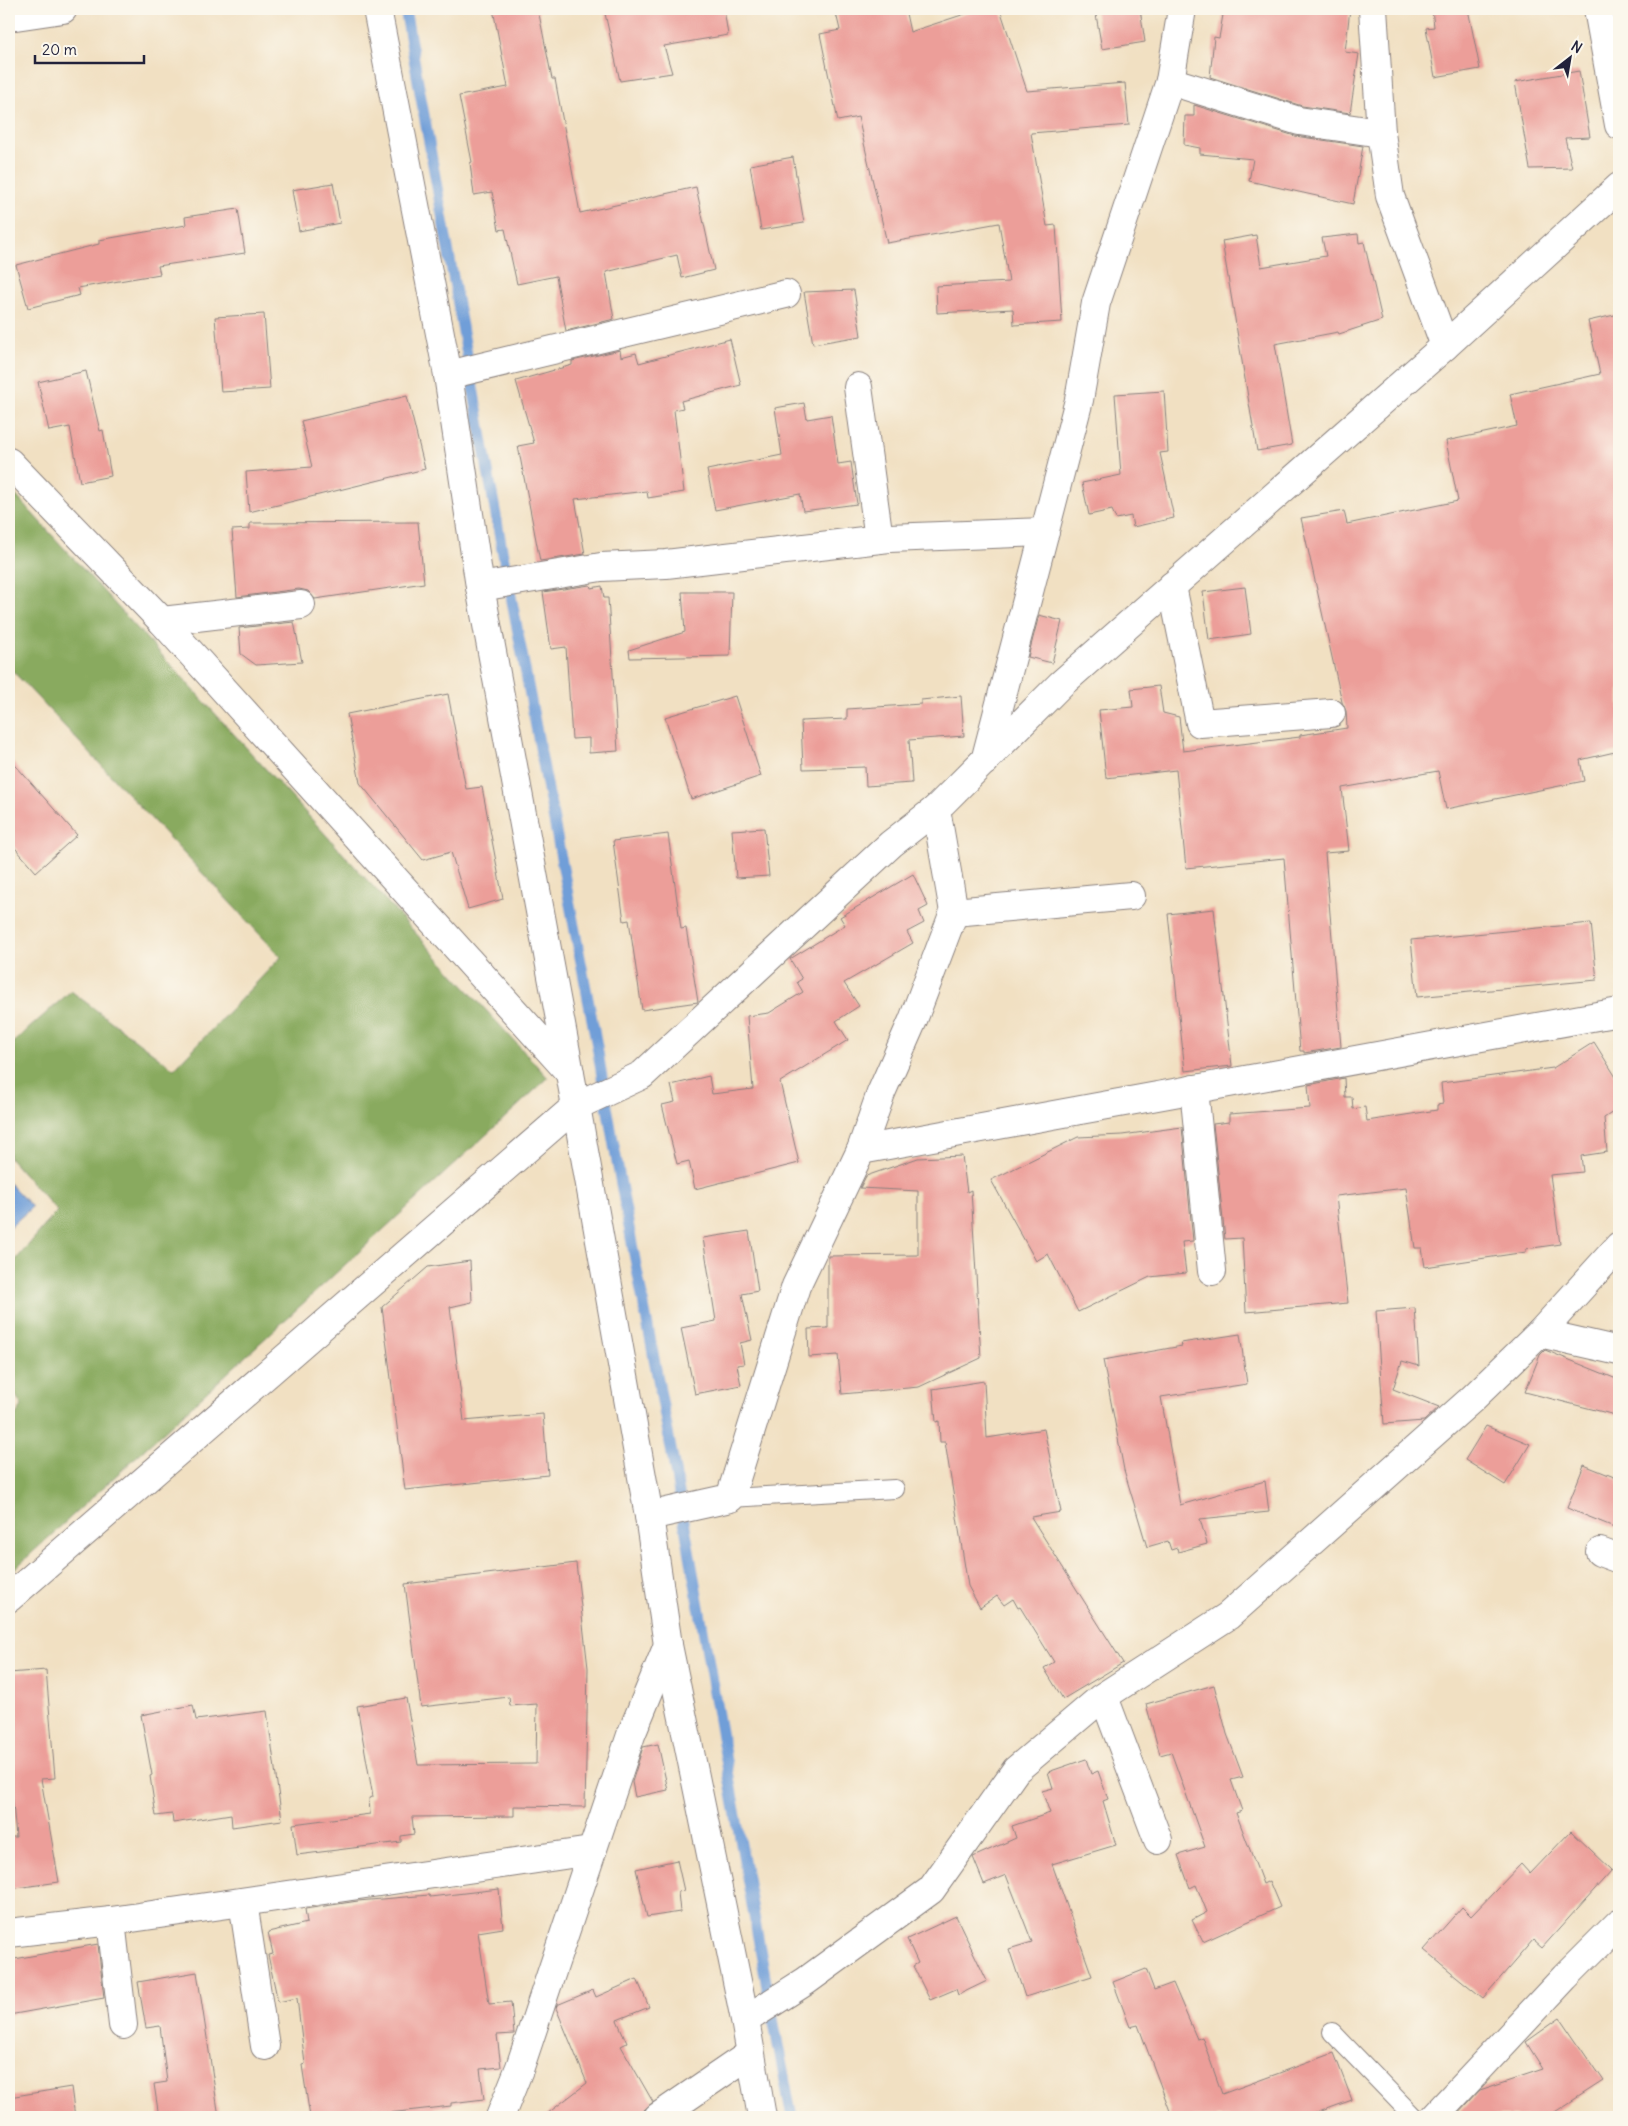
<svg xmlns="http://www.w3.org/2000/svg" width="1628" height="2126" font-family="Delius,sans-serif">
<style>
.forest{fill:#89aa5e;stroke:#56664c}
.water{fill:#709ed8;stroke:#49608a}
.lines{fill:none;stroke-linecap:round;stroke-linejoin:round}
.stream{stroke:#709ed8;stroke-width:11}
.building{fill:#ec9e99}
.service-casing{stroke:#8a817e;stroke-width:20}
.minor-casing{stroke:#8a817e;stroke-width:30}
.tertiary-casing{stroke:#8a817e;stroke-width:30}
.service{stroke:#fff;stroke-width:18}
.minor{stroke:#fff;stroke-width:28}
.tertiary{stroke:#fff;stroke-width:28}
</style>
<rect width="100%" height="100%" fill="#fbf7ec"/>
<filter id="ink" filterUnits="userSpaceOnUse"><feTurbulence type="fractalNoise" baseFrequency=".02" numOctaves="2"/><feDisplacementMap in="SourceGraphic" scale="10" xChannelSelector="R" yChannelSelector="G"/><feConvolveMatrix kernelMatrix="1 2 1 2 8 2 1 2 1" color-interpolation-filters="sRGB"/></filter>
<filter id="wash" filterUnits="userSpaceOnUse"><feTurbulence type="fractalNoise" baseFrequency=".0096" numOctaves="4" result="noise"/><feDisplacementMap in="SourceGraphic" scale="20" xChannelSelector="R" yChannelSelector="G"/><feGaussianBlur stdDeviation="1.12" result="paint"/><feColorMatrix in="noise" values="0 0 0 0 0 0 0 0 0 0 0 0 0 0 0 0 0 1.4 0 .05"/><feComposite in="paint" operator="in"/></filter>
<g filter="url(#wash)">
<rect width="100%" height="100%" fill="#f1e0c2"/>
<path class="forest" d="M 9,488 L 548,1078 L 9,1574 L 9,1424 L 22,1406 L 9,1384 L 9,1268 L 57,1211 L 9,1157 L 9,1046 L 71,991 L 174,1069 L 281,957 L 9,667 Z"/>
<path class="water" d="M 9,1183 L 32,1207 L 9,1228 Z"/>
<g class="lines">
<path class="stream" d="M 405,9 L 502,549 L 597,1046 C 620,1192 651,1336 677,1482 C 715,1694 750,1906 792,2117"/>
</g>
<g id="blocks">
<g class="building">
<path d="M 493,9 L 538,9 L 552,79 L 555,79 L 580,213 L 696,187 L 714,270 L 682,278 L 677,255 L 606,272 L 614,319 L 566,331 L 556,276 L 517,284 L 505,229 L 499,230 L 492,192 L 474,195 L 470,163 L 472,162 L 459,96 L 508,87 Z"/>
<path d="M 604,9 L 724,9 L 728,35 L 664,46 L 672,73 L 620,81 Z"/>
<path d="M 835,9 L 905,9 L 910,32 L 980,9 L 1000,9 L 1027,91 L 1125,83 L 1129,125 L 1031,133 L 1047,226 L 1056,225 L 1062,322 L 1014,325 L 1013,309 L 937,313 L 936,286 L 1009,282 L 999,223 L 887,243 L 858,117 L 838,121 L 820,34 L 840,30 Z"/>
<path d="M 1095,9 L 1140,9 L 1145,42 L 1102,49 Z"/>
<path d="M 1224,9 L 1350,9 L 1345,52 L 1359,54 L 1350,113 L 1302,106 L 1210,77 L 1214,37 L 1219,38 Z"/>
<path d="M 1432,9 L 1468,9 L 1480,69 L 1435,77 L 1426,28 L 1434,27 Z"/>
<path d="M 1579,71 L 1590,137 L 1565,138 L 1572,168 L 1530,169 L 1515,82 Z"/>
<path d="M 1194,105 L 1295,136 L 1363,146 L 1353,204 L 1249,181 L 1253,159 L 1200,154 L 1200,148 L 1184,145 L 1185,116 L 1194,116 Z"/>
<path d="M 793,157 L 804,223 L 761,230 L 750,165 Z"/>
<path d="M 333,183 L 340,223 L 299,231 L 292,190 Z"/>
<path d="M 238,209 L 245,253 L 158,266 L 160,274 L 78,288 L 80,295 L 28,308 L 16,265 L 99,244 L 99,240 L 186,225 L 185,217 Z"/>
<path d="M 1358,234 L 1359,243 L 1364,242 L 1382,320 L 1339,334 L 1338,332 L 1275,344 L 1292,445 L 1257,451 L 1222,241 L 1256,235 L 1261,267 L 1326,256 L 1322,238 Z"/>
<path d="M 854,290 L 861,336 L 813,344 L 804,292 Z"/>
<path d="M 264,314 L 270,389 L 221,392 L 215,317 Z"/>
<path d="M 1619,314 L 1619,751 L 1580,760 L 1584,781 L 1446,809 L 1438,771 L 1342,788 L 1349,851 L 1325,853 L 1341,1047 L 1304,1053 L 1304,1051 L 1300,1051 L 1284,858 L 1186,868 L 1176,770 L 1106,778 L 1099,710 L 1133,707 L 1131,689 L 1159,686 L 1163,713 L 1179,717 L 1183,751 L 1300,737 L 1300,735 L 1347,728 L 1346,711 L 1342,702 L 1301,518 L 1344,511 L 1347,524 L 1458,501 L 1446,441 L 1517,426 L 1510,394 L 1600,374 L 1588,321 Z"/>
<path d="M 730,339 L 741,385 L 681,401 L 683,408 L 674,410 L 684,492 L 648,498 L 647,491 L 575,499 L 585,554 L 540,561 L 518,446 L 534,443 L 516,381 L 572,365 L 572,361 L 620,350 L 621,357 L 636,353 L 639,363 Z"/>
<path d="M 86,371 L 100,431 L 103,430 L 111,476 L 80,482 L 70,427 L 49,431 L 38,382 Z"/>
<path d="M 1164,391 L 1168,452 L 1160,453 L 1174,518 L 1133,527 L 1131,516 L 1116,519 L 1112,510 L 1089,515 L 1082,483 L 1121,475 L 1115,394 Z"/>
<path d="M 407,396 L 425,469 L 249,512 L 246,472 L 312,467 L 301,421 Z"/>
<path d="M 804,403 L 807,419 L 831,415 L 838,464 L 851,462 L 857,504 L 803,511 L 800,494 L 715,510 L 707,470 L 782,455 L 775,408 Z"/>
<path d="M 418,522 L 424,583 L 315,599 L 308,591 L 299,589 L 237,597 L 232,530 L 250,529 L 250,523 Z"/>
<path d="M 590,585 L 591,588 L 602,586 L 604,598 L 608,598 L 618,751 L 589,753 L 589,738 L 572,739 L 566,647 L 551,649 L 543,592 Z"/>
<path d="M 1245,587 L 1251,634 L 1209,640 L 1203,592 Z"/>
<path d="M 682,592 L 732,592 L 730,656 L 630,658 L 629,650 L 685,632 Z"/>
<path d="M 1039,615 L 1062,621 L 1052,663 L 1028,657 Z"/>
<path d="M 294,622 L 302,662 L 256,665 L 241,654 L 239,628 Z"/>
<path d="M 448,694 L 466,789 L 482,787 L 503,899 L 468,909 L 451,852 L 423,860 L 360,783 L 347,714 Z"/>
<path d="M 735,696 L 761,776 L 691,799 L 665,717 Z"/>
<path d="M 961,696 L 964,736 L 909,740 L 912,783 L 866,786 L 865,767 L 803,769 L 801,721 L 847,719 L 847,709 L 921,704 L 921,700 Z"/>
<path d="M 9,758 L 77,835 L 36,872 L 9,841 Z"/>
<path d="M 764,828 L 769,876 L 736,878 L 732,830 Z"/>
<path d="M 668,834 L 681,929 L 686,928 L 698,1002 L 642,1010 L 629,920 L 624,921 L 613,841 Z"/>
<path d="M 913,874 L 928,906 L 919,911 L 924,923 L 907,932 L 913,943 L 844,983 L 859,1006 L 836,1021 L 848,1040 L 780,1082 L 799,1163 L 695,1189 L 689,1161 L 677,1164 L 662,1105 L 675,1102 L 671,1085 L 709,1076 L 712,1094 L 753,1089 L 747,1016 L 769,1013 L 803,992 L 797,982 L 802,979 L 790,959 L 845,925 L 840,917 Z"/>
<path d="M 1214,909 L 1232,1066 L 1185,1071 L 1168,914 Z"/>
<path d="M 1591,923 L 1597,980 L 1417,997 L 1411,940 Z"/>
<path d="M 1594,1042 L 1619,1082 L 1619,1108 L 1604,1118 L 1607,1152 L 1581,1156 L 1583,1172 L 1550,1175 L 1560,1244 L 1526,1249 L 1526,1252 L 1425,1267 L 1422,1248 L 1415,1248 L 1406,1188 L 1336,1196 L 1348,1303 L 1246,1312 L 1242,1238 L 1225,1239 L 1213,1124 L 1229,1122 L 1229,1114 L 1310,1108 L 1308,1085 L 1344,1078 L 1345,1097 L 1352,1097 L 1353,1109 L 1365,1107 L 1367,1121 L 1437,1110 L 1437,1105 L 1443,1104 L 1441,1083 L 1553,1068 Z"/>
<path d="M 1182,1127 L 1193,1241 L 1182,1242 L 1186,1273 L 1150,1277 L 1078,1312 L 1048,1254 L 1036,1261 L 991,1180 L 1078,1137 L 1122,1135 Z"/>
<path d="M 962,1156 L 967,1192 L 971,1190 L 981,1358 L 919,1387 L 842,1394 L 838,1355 L 809,1357 L 808,1329 L 828,1328 L 828,1256 L 918,1255 L 918,1191 L 860,1188 L 866,1176 L 918,1158 Z"/>
<path d="M 749,1231 L 758,1291 L 742,1294 L 752,1340 L 740,1343 L 744,1364 L 737,1365 L 741,1385 L 695,1394 L 681,1328 L 716,1321 L 703,1238 Z"/>
<path d="M 470,1261 L 472,1302 L 450,1307 L 464,1421 L 543,1414 L 548,1475 L 405,1490 L 382,1307 L 428,1267 Z"/>
<path d="M 1415,1308 L 1419,1366 L 1402,1361 L 1393,1389 L 1439,1407 L 1424,1421 L 1384,1424 L 1376,1311 Z"/>
<path d="M 1240,1334 L 1247,1384 L 1161,1397 L 1180,1505 L 1265,1481 L 1269,1512 L 1200,1519 L 1207,1544 L 1178,1552 L 1177,1548 L 1171,1550 L 1168,1541 L 1147,1547 L 1124,1470 L 1103,1360 L 1182,1346 L 1181,1343 Z"/>
<path d="M 1545,1350 L 1619,1380 L 1619,1416 L 1525,1392 L 1540,1355 Z"/>
<path d="M 984,1381 L 987,1438 L 1044,1429 L 1061,1512 L 1031,1517 L 1123,1663 L 1063,1699 L 1044,1668 L 1054,1662 L 1020,1607 L 1018,1608 L 1013,1599 L 1004,1605 L 997,1596 L 980,1608 L 968,1586 L 945,1442 L 940,1442 L 939,1421 L 936,1422 L 933,1389 Z"/>
<path d="M 1486,1426 L 1530,1444 L 1505,1485 L 1465,1460 Z"/>
<path d="M 1584,1465 L 1619,1479 L 1619,1529 L 1567,1508 Z"/>
<path d="M 576,1563 L 588,1668 L 585,1807 L 514,1806 L 514,1816 L 412,1817 L 414,1834 L 401,1836 L 401,1842 L 297,1855 L 293,1824 L 370,1814 L 369,1798 L 373,1797 L 357,1706 L 406,1698 L 418,1765 L 536,1764 L 537,1704 L 510,1706 L 509,1697 L 421,1707 L 405,1584 Z"/>
<path d="M 46,1670 L 55,1778 L 41,1779 L 59,1882 L 9,1889 L 9,1837 L 16,1837 L 11,1780 L 9,1780 L 9,1673 Z"/>
<path d="M 1214,1685 L 1227,1734 L 1243,1777 L 1231,1780 L 1242,1811 L 1236,1813 L 1263,1884 L 1269,1881 L 1280,1907 L 1203,1942 L 1192,1920 L 1207,1912 L 1196,1885 L 1190,1888 L 1178,1855 L 1205,1847 L 1171,1752 L 1160,1755 L 1146,1704 Z"/>
<path d="M 193,1705 L 196,1720 L 267,1711 L 282,1820 L 232,1827 L 231,1814 L 173,1823 L 172,1814 L 156,1816 L 150,1776 L 152,1775 L 141,1715 Z"/>
<path d="M 658,1744 L 668,1790 L 635,1797 L 632,1782 L 643,1747 Z"/>
<path d="M 1086,1759 L 1091,1774 L 1098,1771 L 1108,1799 L 1103,1801 L 1116,1845 L 1052,1864 L 1092,1976 L 1025,1997 L 1009,1949 L 1032,1942 L 1006,1875 L 984,1884 L 973,1857 L 1016,1838 L 1012,1826 L 1050,1813 L 1042,1791 L 1053,1788 L 1048,1772 Z"/>
<path d="M 1571,1831 L 1612,1870 L 1542,1948 L 1533,1940 L 1483,1998 L 1424,1950 L 1462,1907 L 1471,1916 L 1521,1864 L 1530,1874 Z"/>
<path d="M 677,1860 L 684,1891 L 678,1892 L 680,1912 L 647,1917 L 636,1869 Z"/>
<path d="M 499,1889 L 503,1928 L 478,1932 L 489,2004 L 511,2002 L 514,2034 L 497,2035 L 501,2067 L 480,2069 L 484,2099 L 451,2103 L 451,2106 L 353,2117 L 310,2117 L 302,2065 L 305,2064 L 297,1998 L 278,2002 L 268,1955 L 273,1954 L 268,1932 L 307,1923 L 305,1909 L 358,1901 L 429,1895 L 430,1897 Z"/>
<path d="M 956,1916 L 987,1981 L 958,1995 L 956,1989 L 930,2000 L 913,1966 L 918,1963 L 907,1939 Z"/>
<path d="M 98,1944 L 104,1998 L 9,2015 L 9,1960 Z"/>
<path d="M 1146,1969 L 1154,1990 L 1173,1983 L 1197,2039 L 1202,2037 L 1222,2094 L 1334,2053 L 1352,2100 L 1305,2117 L 1170,2117 L 1170,2111 L 1138,2025 L 1130,2027 L 1113,1982 Z"/>
<path d="M 197,1972 L 219,2117 L 159,2117 L 154,2084 L 167,2082 L 160,2026 L 146,2028 L 138,1982 Z"/>
<path d="M 637,1979 L 649,2007 L 617,2020 L 627,2043 L 621,2046 L 653,2102 L 644,2110 L 643,2117 L 543,2117 L 587,2083 L 556,2008 L 557,2005 L 593,1990 L 596,1997 Z"/>
<path d="M 1560,2018 L 1603,2081 L 1547,2117 L 1455,2117 L 1480,2090 L 1543,2069 L 1526,2042 Z"/>
<path d="M 71,2087 L 75,2117 L 9,2117 L 9,2097 Z"/>
</g>
</g>
</g>
<g filter="url(#ink)">
<use href="#blocks" fill-opacity="0" stroke="#8a817e" stroke-width="1"/>
<g class="lines">
<defs>
<g id="service">
<path d="M 730,1498 L 895,1489"/>
<path d="M 1332,2032 L 1414,2117"/>
</g>
<g id="minor">
<path d="M 1373,9 L 1381,133 L 1390,196 L 1445,346"/>
<path d="M 1598,9 L 1619,125"/>
<path d="M 9,17 L 63,9"/>
<path d="M 1170,81 L 1299,121 L 1381,133"/>
<path d="M 448,375 L 786,294"/>
<path d="M 858,387 L 879,539"/>
<path d="M 9,462 L 162,621 L 570,1073"/>
<path d="M 1172,586 L 1200,723 L 1331,713"/>
<path d="M 480,587 L 601,567 L 666,564 L 889,538 L 1045,532"/>
<path d="M 162,621 L 301,605"/>
<path d="M 985,761 L 1079,400 L 1096,303 L 1170,81 L 1182,9"/>
<path d="M 954,912 L 1131,896"/>
<path d="M 1194,1089 L 1212,1271"/>
<path d="M 861,1150 L 1619,1012"/>
<path d="M 1540,1333 L 1619,1351"/>
<path d="M 649,1516 L 730,1498 L 796,1286 L 861,1150 L 881,1093 L 913,1020 L 954,912 L 936,809"/>
<path d="M 1600,1552 L 1619,1559"/>
<path d="M 9,1598 L 576,1106 L 642,1075 L 891,844 L 936,809 L 1061,684 L 1445,346 L 1619,187"/>
<path d="M 1104,1697 L 1158,1840"/>
<path d="M 243,1902 L 265,2046"/>
<path d="M 111,1921 L 123,2025"/>
<path d="M 9,1933 L 111,1921 L 591,1851"/>
<path d="M 745,2020 L 806,1981 L 931,1890 L 1016,1770 L 1101,1698 L 1228,1616 L 1472,1399 L 1540,1333 L 1619,1246"/>
<path d="M 500,2117 L 520,2067 L 631,1735 L 668,1645"/>
<path d="M 658,2117 L 750,2054"/>
<path d="M 1434,2117 L 1565,1977 L 1619,1923"/>
</g>
<path id="tertiary" d="M 377,9 L 448,375 L 480,587 L 576,1106 L 649,1516 L 668,1645 L 745,2020 L 762,2117"/>
</defs>
<use href="#service" class="service-casing"/>
<use href="#minor" class="minor-casing"/>
<use href="#tertiary" class="tertiary-casing"/>
<use href="#service" class="service"/>
<use href="#minor" class="minor"/>
<use href="#tertiary" class="tertiary"/>
</g>
</g>
<rect width="1628" height="2126" fill="none" stroke="#fbf7ec" stroke-width="30"/>
<g transform="translate(1570 58) rotate(31)" stroke="#fbf7ec" stroke-width="4" paint-order="stroke">
<path d="M0-4L9 19L0 12L-9 19Z" fill="#22223b"/>
<text y="-8" font-size="14" font-weight="bold" text-anchor="middle" fill="#22223b">N</text>
</g>
<path d="M35 55v8h109v-8" fill="none" stroke="#22223b" stroke-width="2.5"/>
<text x="42" y="55" font-size="15" fill="#22223b" stroke="#fbf7ec" stroke-width="4" paint-order="stroke">20 m</text>
</svg>
